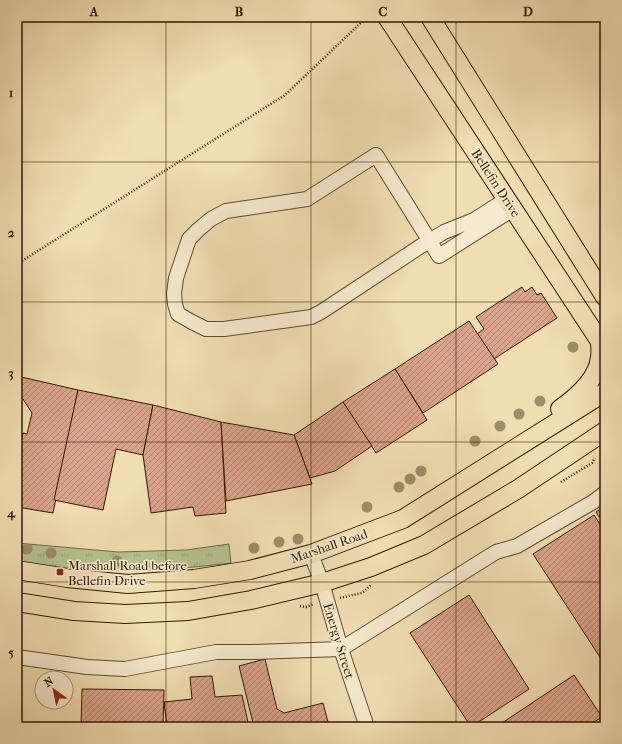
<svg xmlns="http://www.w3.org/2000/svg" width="622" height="744" font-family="'IM FELL French Canon',serif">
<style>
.grass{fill:url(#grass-tufts);stroke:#726e48}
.building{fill:url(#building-hatch);stroke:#311900}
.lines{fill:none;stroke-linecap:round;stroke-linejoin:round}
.minor-casing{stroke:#614a2c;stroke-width:16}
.major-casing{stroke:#311900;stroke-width:20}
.path{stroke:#311900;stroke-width:2.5;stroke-dasharray:1 2;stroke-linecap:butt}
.minor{stroke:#f6e9cd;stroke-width:14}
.major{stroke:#f1ddb2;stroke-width:18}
.tree{fill:#9d8d68}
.grid{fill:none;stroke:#311900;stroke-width:1;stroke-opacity:0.55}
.poi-dot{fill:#8f2418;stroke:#f6e9cd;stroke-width:1.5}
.labels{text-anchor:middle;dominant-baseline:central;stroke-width:3;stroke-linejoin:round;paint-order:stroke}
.street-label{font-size:13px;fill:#311900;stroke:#f6e9cd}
.poi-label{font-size:13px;fill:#311900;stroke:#f6e9cd;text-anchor:start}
.neatline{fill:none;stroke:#311900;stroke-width:1.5}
.grid-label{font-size:13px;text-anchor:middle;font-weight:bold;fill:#311900}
</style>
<defs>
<pattern id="grass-tufts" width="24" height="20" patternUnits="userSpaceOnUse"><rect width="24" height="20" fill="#b4c290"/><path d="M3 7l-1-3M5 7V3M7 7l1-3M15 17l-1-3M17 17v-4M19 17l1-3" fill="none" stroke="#9ba67a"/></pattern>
<pattern id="building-hatch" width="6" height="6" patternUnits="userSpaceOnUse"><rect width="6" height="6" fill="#daa38b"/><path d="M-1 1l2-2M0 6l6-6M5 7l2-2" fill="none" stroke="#b1846f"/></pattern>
</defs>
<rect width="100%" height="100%" fill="#f1ddb2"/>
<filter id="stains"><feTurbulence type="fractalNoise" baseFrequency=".005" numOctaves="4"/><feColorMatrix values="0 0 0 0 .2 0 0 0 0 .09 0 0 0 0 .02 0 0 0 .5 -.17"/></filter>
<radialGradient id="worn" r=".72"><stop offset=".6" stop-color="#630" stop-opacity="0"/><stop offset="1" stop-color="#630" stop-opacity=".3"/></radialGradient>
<path class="grass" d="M 17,543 L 118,552 L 186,550 L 229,544 L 231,563 C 160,572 87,575 17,561 Z"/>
<g class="building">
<path d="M 522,287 L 525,292 L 532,287 L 537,295 L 541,293 L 557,318 L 494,359 L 477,334 L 484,329 L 476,317 Z"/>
<path d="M 469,321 L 498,364 L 423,413 L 395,369 Z"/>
<path d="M 395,369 L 427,420 L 376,453 L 343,402 Z"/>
<path d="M 17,376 L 78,390 L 53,513 L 17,507 L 17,462 L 23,433 L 27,434 L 32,413 L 23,399 L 17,397 Z"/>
<path d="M 78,390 L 153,405 L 143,455 L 116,449 L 103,510 L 54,500 Z"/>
<path d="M 343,402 L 372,446 L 335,471 L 310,478 L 294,435 Z"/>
<path d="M 153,405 L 221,422 L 226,513 L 195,516 L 193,507 L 151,513 L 143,455 Z"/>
<path d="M 221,422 L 294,435 L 312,484 L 226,501 Z"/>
<path d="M 605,506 L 605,526 L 596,512 Z"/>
<path d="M 594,515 L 605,532 L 605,665 L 533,554 Z"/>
<path d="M 469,595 L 529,689 L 471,727 L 410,633 Z"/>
<path d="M 265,659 L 277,709 L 284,713 L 323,703 L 329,726 L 325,727 L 254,727 L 239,666 Z"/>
<path d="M 574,675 L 602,717 L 586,727 L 496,727 Z"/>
<path d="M 212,676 L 215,697 L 242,695 L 249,727 L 167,727 L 164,702 L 192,699 L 190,677 Z"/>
<path d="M 82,689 L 164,690 L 163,727 L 81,727 Z"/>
</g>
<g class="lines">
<defs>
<g id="minor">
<path d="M 507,199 L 474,220 L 444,232 L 421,246 L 321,312 L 311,317 L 224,329 L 206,329 L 192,322 L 178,314 L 175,304 L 174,294 L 176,278 L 189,239 L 198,230 L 211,219 L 226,211 L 307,199 L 376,155 L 439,256 L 513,209"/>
<path d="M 311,554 L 322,583 L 341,649 L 367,727"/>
<path d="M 17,657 L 87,667 L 125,669 L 216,652 L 252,652 L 341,649 L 496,552 L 517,546 L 593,502 L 605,493"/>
</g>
<g id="major">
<path d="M 387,17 L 605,349"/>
<path d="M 430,17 L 605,297"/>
<path d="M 560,409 C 577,397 598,379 600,357 C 601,352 600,346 600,341"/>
<path d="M 17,570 L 67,578 L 128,584 L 194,579 L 250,570 L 311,554 L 403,519 L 605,392"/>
<path d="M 17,602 L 74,611 L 125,614 L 188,611 L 251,600 L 322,583 L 371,567 L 424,545 L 518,489 L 605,431"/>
</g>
</defs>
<use href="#minor" class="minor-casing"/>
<use href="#major" class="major-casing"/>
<g class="path">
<path d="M 17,264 L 285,95 L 367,17"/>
<path d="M 561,482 L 592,463 L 595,458"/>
<path d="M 340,598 L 362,593 L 371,585"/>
<path d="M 300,606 L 306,607 L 314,604"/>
</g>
<use href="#minor" class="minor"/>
<use href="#major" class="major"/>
</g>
<g class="tree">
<circle cx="573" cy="347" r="5.5"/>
<circle cx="540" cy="401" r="5.5"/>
<circle cx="519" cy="414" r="5.5"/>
<circle cx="500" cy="426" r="5.5"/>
<circle cx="475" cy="441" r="5.5"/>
<circle cx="421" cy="471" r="5.5"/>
<circle cx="410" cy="479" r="5.5"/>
<circle cx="399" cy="487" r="5.5"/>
<circle cx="367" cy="507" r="5.5"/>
<circle cx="298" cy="539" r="5.5"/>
<circle cx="279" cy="542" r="5.5"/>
<circle cx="254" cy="548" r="5.5"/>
<circle cx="27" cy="549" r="5.5"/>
<circle cx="51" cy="553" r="5.5"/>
<circle cx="117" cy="561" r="5.5"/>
</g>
<path class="grid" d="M 166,17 L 166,727M 311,17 L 311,727M 456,17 L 456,727M 17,162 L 605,162M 17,302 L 605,302M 17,442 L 605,442M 17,582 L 605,582"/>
<rect class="poi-dot" x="56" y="568" width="8" height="8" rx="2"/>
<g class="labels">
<g class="street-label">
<text transform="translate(496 183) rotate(57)">Bellefin Drive</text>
<text transform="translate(329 546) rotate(-19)">Marshall Road</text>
<text transform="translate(339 641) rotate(73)">Energy Street</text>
</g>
<g class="poi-label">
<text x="68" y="565">Marshall Road before<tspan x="68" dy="15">Bellefin Drive</tspan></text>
</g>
</g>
<rect width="622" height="744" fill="none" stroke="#f1ddb2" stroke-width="44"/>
<g transform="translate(54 690) rotate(327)"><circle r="19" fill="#f6e9cd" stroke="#a7967b"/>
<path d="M0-3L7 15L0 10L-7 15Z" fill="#8f2418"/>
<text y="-6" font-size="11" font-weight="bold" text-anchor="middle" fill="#311900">N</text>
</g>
<rect x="22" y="22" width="578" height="700" class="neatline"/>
<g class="grid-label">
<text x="94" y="16">A</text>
<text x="239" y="16">B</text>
<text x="383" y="16">C</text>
<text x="528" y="16">D</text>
<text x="11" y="97">1</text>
<text x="11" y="237">2</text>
<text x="11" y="377">3</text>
<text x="11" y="517">4</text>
<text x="11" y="657">5</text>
</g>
<rect width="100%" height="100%" filter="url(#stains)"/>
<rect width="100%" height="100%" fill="url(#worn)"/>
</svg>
